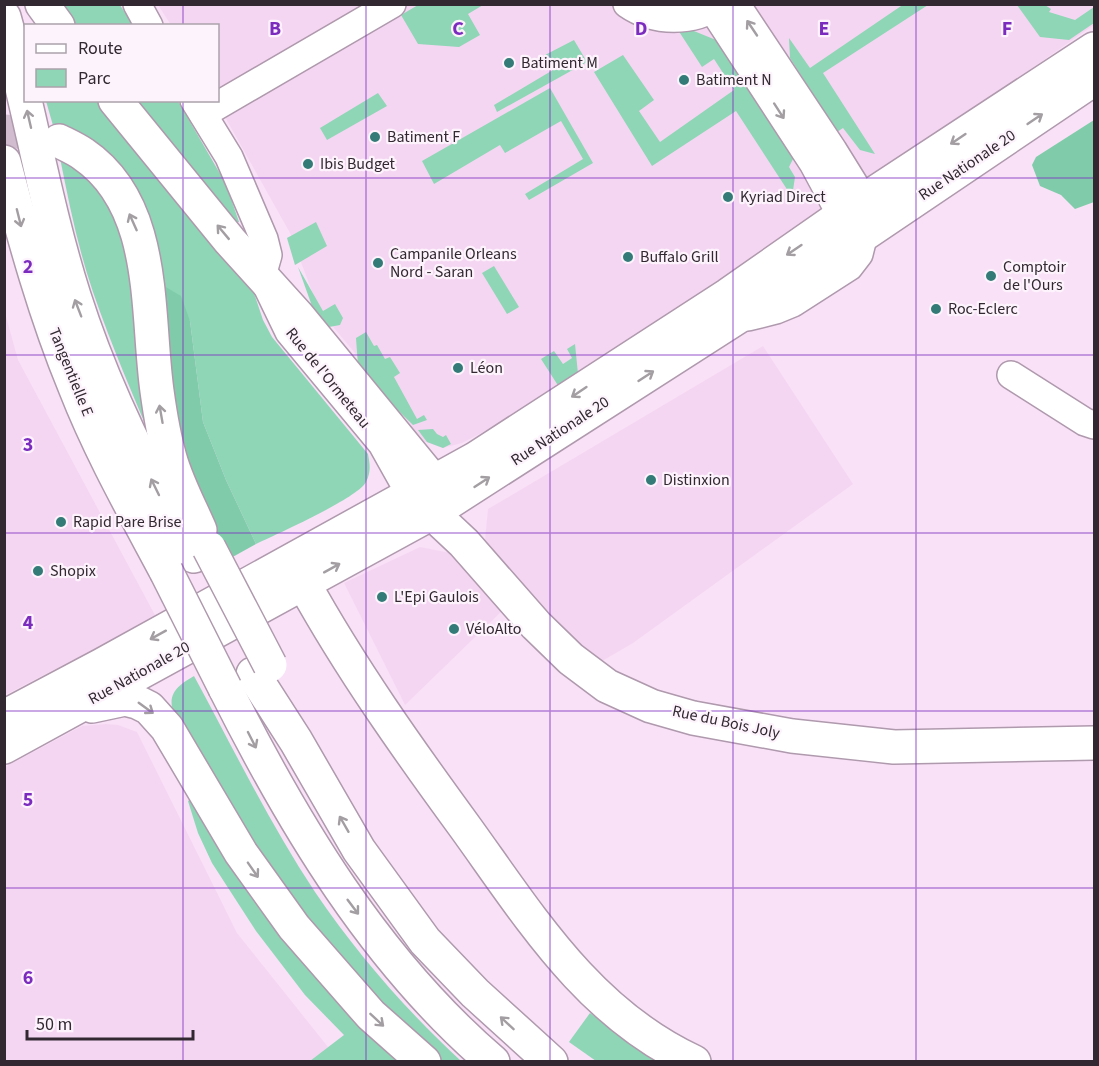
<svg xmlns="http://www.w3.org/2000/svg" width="1099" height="1066" font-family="'Source Sans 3',sans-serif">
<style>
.built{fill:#f5d6f2}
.green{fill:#8ed6b6}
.forest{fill:#80ccaa}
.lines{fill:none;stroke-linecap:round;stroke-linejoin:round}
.primary-tunnel{stroke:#d1bccf;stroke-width:33;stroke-dasharray:33 16;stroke-linecap:butt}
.street-casing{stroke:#af99ad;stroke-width:30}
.secondary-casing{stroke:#af99ad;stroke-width:36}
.primary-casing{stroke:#af99ad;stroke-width:36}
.street{stroke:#fff;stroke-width:27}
.secondary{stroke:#fff;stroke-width:33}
.primary{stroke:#fff;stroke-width:33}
.primary-bridge-casing{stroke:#af99ad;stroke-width:36;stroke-linecap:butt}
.primary-bridge{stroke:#fff;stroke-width:33}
.oneway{stroke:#a29ea2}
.grid{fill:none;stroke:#7b2cbf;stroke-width:1.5;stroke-opacity:0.55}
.poi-dot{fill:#337b77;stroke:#fdf3fc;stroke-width:2}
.labels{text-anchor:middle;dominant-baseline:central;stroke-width:4.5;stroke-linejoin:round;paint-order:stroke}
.poi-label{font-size:16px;fill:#312831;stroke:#fdf3fc;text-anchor:start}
.street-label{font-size:16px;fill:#312831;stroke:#fdf3fc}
.grid-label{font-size:20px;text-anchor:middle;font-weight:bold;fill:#7b2cbf;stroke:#fdf3fc;stroke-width:4.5;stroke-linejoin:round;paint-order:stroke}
</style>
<rect width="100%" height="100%" fill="#f9e1f7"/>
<g class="built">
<path d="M 1094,4 L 1094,25 L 755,261 L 535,405 L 462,443 L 443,448 L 420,440 L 390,395 L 319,310 L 290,233 L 216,101 L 218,26 L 171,25 L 158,5 Z"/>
<path d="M 4,309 L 18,360 L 156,617 L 5,695 Z"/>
<path d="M 763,346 L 853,484 L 633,643 L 597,664 L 562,629 L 485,540 L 488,509 Z"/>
<path d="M 420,547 L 450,553 L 506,607 L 405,705 L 344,583 Z"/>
<path d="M 106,724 L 118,725 L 137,732 L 237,933 L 332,1052 L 315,1062 L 5,1062 L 5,767 L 82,726 Z"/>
</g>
<g class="green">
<path d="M 904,4 L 928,5 L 823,73 L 875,154 L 860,150 L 843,128 L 837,132 L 790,58 L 789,38 L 810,68 Z"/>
<path d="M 55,5 L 120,5 L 133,25 L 71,25 Z"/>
<path d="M 418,5 L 483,5 L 468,14 L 480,35 L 459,47 L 418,44 L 401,15 Z"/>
<path d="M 1017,5 L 1045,5 L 1051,9 L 1049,12 L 1075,20 L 1094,7 L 1094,23 L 1069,40 L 1040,37 Z"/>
<path d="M 689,29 L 716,40 L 725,48 L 794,157 L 789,167 L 795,177 L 792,197 L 736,111 L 652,166 L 594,72 L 623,55 L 654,100 L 639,111 L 660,142 L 734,90 L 714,59 L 702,67 L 678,30 Z"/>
<path d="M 574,40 L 587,62 L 497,112 L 494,105 L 553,70 L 545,55 Z"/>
<path d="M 550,88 L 593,163 L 529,200 L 525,194 L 583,159 L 561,121 L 505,153 L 500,145 L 434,184 L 422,161 Z"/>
<path d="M 378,93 L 387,106 L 327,140 L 320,128 Z"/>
<path d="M 46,101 L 101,101 L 252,287 L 263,320 L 272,337 L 368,454 C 370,465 371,472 366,482 C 358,498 277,534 256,544 L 226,480 L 203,422 L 190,321 L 159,283 L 154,249 L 54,129 Z"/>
<path d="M 127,101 L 178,101 L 226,184 L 239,222 L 230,224 Z"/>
<path d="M 60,158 L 97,182 L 128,235 L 158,454 C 135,400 112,347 93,292 C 78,248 69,203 60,158 Z"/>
<path d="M 316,222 L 327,246 L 295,265 L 287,238 Z"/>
<path d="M 494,266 L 519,307 L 507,314 L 482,273 Z"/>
<path d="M 298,267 L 323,311 L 335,304 L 343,318 L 340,325 L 329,327 L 322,325 L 312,306 Z"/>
<path d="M 366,332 L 374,346 L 377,345 L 385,359 L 390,357 L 400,373 L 394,377 L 417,419 L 424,415 L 427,420 L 413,425 L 378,391 L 358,366 L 356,338 Z"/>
<path d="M 575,344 L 578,374 L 559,387 L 541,359 L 554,351 L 563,364 L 572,358 L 567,349 Z"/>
<path d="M 433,429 L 437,434 L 443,437 L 446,435 L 451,444 L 443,448 L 427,442 L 418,430 Z"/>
<path d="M 194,676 C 233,748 270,824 315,892 C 357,954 406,1010 461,1061 L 441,1061 L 424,1047 L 290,909 L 201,764 L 172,707 C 169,691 182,683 194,676 Z"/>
<path d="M 191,799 L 405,1061 L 310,1061 L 344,1035 L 305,995 L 256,931 L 212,863 L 198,833 L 188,801 Z"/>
<path d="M 590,1013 L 636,1047 L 661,1061 L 596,1061 L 569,1042 Z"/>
</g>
<g class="forest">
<path d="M 1094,120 L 1094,202 L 1075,209 L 1061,195 L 1040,186 L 1032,165 L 1036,157 Z"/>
<path d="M 159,283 L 181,296 L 190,321 L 203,422 L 226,480 L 256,544 L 229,559 L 188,478 L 177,438 Z"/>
</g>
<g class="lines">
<path class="primary-tunnel" d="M 4,131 L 41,134 L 57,141"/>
<defs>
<g id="street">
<path d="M 137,4 L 149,26"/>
<path d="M 627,4 C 654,23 694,23 720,4"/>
<path d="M 736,4 L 833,150 L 864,200 L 864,234 L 859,254 L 849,267 L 793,303 L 776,310 L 748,317"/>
<path d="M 713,10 L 813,163 L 841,215 L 857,228"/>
<path d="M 194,100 L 229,157 L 264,239 L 268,255 L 262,276 L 289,332 L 382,444 L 410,494 L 425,507"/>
<path d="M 203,114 L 392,4"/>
<path d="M 1011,375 L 1085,422 L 1094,425"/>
</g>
<path id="secondary" d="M 432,513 L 464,543 L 536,625 L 571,659 L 607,686 L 651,706 L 693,718 L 792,736 L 894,747 L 1094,743"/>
<g id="primary">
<path d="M 42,4 L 58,26"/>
<path d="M 4,17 C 30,109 45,205 74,296 C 103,387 146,474 194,556"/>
<path d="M 115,100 L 230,241 L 297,315 L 434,482 L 433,502"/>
<path d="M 59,141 C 67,145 76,149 83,154 C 158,205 146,312 157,391 C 160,413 164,437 170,458 C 177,483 190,507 200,530"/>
<path d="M 4,162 C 24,238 45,314 75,387 C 100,451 134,511 166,571"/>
<path d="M 304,584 C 351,669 408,749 465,827 C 530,917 588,1013 694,1062"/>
<path d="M 253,674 L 296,741 L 359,850 L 425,941 L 475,993 L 551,1062"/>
<path d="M 225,688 C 294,825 375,961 493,1062"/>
<path d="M 92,706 L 125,699 L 137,702 L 149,708 L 167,728 L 241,853 L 294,927 L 371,1015 L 424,1062"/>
<path d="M 4,717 L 102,665 L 475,459 L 728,295 L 864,200 L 1094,49"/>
<path d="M 4,747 L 432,513 L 814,268 L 1094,79"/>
</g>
</defs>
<use href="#street" class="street-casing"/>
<use href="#secondary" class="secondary-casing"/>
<use href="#primary" class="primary-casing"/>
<use href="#street" class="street"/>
<use href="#secondary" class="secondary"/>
<use href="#primary" class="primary"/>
<defs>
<g id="primary-bridge">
<path d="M 209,548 L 270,665"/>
<path d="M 166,571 L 225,688"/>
</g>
</defs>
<use href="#primary-bridge" class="primary-bridge-casing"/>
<use href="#primary-bridge" class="primary-bridge"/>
</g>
<defs><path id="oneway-shaft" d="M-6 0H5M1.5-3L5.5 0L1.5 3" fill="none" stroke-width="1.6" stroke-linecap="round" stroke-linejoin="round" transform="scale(1.5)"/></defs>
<g class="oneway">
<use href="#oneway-shaft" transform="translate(752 28) rotate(-124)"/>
<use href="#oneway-shaft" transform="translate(779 111) rotate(57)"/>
<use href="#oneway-shaft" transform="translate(29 119) rotate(-103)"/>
<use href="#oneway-shaft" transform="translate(1035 119) rotate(-34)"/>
<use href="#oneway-shaft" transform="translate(958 139) rotate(146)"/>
<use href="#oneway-shaft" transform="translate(19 218) rotate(76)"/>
<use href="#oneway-shaft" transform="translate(133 222) rotate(-114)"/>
<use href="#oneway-shaft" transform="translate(223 232) rotate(-130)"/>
<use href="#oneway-shaft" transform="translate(794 250) rotate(146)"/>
<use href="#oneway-shaft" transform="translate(78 308) rotate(-111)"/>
<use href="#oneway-shaft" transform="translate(646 376) rotate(-33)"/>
<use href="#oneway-shaft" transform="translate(579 392) rotate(146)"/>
<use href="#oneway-shaft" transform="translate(161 414) rotate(-100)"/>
<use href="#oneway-shaft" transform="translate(482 482) rotate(-33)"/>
<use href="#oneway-shaft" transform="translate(155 487) rotate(-116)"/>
<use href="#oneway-shaft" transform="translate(332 568) rotate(-29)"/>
<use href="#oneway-shaft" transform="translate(158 635) rotate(151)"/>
<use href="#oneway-shaft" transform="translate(146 708) rotate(36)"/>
<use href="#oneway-shaft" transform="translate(252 740) rotate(63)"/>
<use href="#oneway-shaft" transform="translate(344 824) rotate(-120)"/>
<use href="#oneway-shaft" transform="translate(253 870) rotate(55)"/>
<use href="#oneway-shaft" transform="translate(353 907) rotate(53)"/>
<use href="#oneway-shaft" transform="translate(377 1020) rotate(43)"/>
<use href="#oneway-shaft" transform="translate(507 1023) rotate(-137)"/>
</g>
<path class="grid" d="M 183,4 L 183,26M 366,4 L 366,1062M 550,4 L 550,1062M 733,4 L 733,1062M 916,4 L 916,1062M 183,100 L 183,1062M 4,178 L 1094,178M 4,355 L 1094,355M 4,533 L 1094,533M 4,711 L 1094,711M 4,888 L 1094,888"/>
<g class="poi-dot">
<circle cx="509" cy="63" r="6"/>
<circle cx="684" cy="80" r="6"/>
<circle cx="375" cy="137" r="6"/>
<circle cx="308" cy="164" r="6"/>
<circle cx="728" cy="197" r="6"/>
<circle cx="628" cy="257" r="6"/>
<circle cx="378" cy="263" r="6"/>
<circle cx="991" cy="276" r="6"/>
<circle cx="936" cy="309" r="6"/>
<circle cx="458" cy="368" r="6"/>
<circle cx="651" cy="480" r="6"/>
<circle cx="61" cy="522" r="6"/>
<circle cx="38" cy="571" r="6"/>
<circle cx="382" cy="597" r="6"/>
<circle cx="454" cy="629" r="6"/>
</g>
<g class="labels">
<g class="poi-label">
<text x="521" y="63">Batiment M</text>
<text x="696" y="80">Batiment N</text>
<text x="387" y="137">Batiment F</text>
<text x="320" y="164">Ibis Budget</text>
<text x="740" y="197">Kyriad Direct</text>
<text x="390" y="254">Campanile Orleans<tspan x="390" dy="18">Nord - Saran</tspan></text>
<text x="640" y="257">Buffalo Grill</text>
<text x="1003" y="267">Comptoir<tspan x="1003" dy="18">de l'Ours</tspan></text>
<text x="948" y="309">Roc-Eclerc</text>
<text x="470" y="368">Léon</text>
<text x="663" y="480">Distinxion</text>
<text x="73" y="522">Rapid Pare Brise</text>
<text x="50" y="571">Shopix</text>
<text x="394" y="597">L'Epi Gaulois</text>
<text x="466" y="629">VéloAlto</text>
</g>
<g class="street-label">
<text transform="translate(967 165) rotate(-34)">Rue Nationale 20</text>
<text transform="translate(71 372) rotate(68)">Tangentielle E</text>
<text transform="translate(328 378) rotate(51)">Rue de l'Ormeteau</text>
<text transform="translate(560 431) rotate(-33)">Rue Nationale 20</text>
<text transform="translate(139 673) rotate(-29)">Rue Nationale 20</text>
<text transform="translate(726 722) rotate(12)">Rue du Bois Joly</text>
</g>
</g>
<g class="grid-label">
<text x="275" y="35">B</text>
<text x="458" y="35">C</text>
<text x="641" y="35">D</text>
<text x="824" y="35">E</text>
<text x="1007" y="35">F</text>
<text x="28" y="273">2</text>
<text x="28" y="451">3</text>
<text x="28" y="629">4</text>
<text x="28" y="806">5</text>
<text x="28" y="984">6</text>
</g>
<rect width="1099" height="1066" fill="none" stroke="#312831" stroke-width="12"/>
<rect x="24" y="24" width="195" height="78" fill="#fdf3fc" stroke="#aba2ab" stroke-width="1.5"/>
<rect x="36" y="44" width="30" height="9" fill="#ffffff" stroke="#aba2ab" stroke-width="1.5"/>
<text x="78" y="54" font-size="18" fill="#312831">Route</text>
<rect x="36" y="69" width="30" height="18" fill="#8ed6b6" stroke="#aba2ab" stroke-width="1.5"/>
<text x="78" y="84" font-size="18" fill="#312831">Parc</text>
<path d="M27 1030v9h166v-9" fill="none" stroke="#312831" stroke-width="3"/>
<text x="36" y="1030" font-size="18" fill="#312831" stroke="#fdf3fc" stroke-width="4.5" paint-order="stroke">50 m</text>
</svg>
